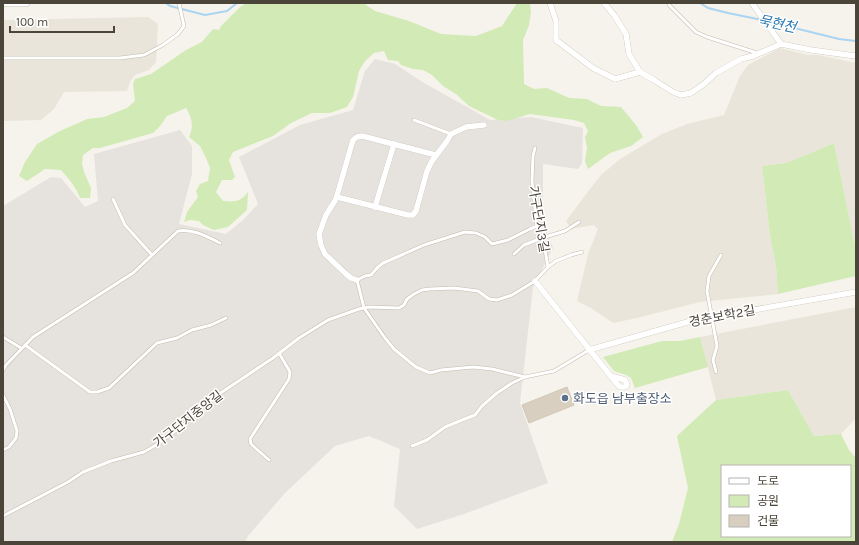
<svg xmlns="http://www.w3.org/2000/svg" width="859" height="545" font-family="Karla,'Noto Sans KR',sans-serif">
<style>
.residential{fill:#eae5da}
.industrial{fill:#e6e2dd}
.green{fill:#d2eab5;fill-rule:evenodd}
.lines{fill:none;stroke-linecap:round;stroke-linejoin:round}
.stream{stroke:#a9d4f2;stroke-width:2}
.building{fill:#d8cfc1;stroke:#d3c7b4}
.service-casing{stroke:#c2bbae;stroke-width:4}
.minor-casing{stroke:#c2bbae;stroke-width:6}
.tertiary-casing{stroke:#c2bbae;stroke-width:8}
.service{stroke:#fff;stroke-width:3}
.minor{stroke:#fff;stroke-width:5.5}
.tertiary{stroke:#fff;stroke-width:7}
.service-dot{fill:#5c6f8a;stroke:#fff;stroke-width:1.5}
.labels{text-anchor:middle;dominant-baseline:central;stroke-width:3;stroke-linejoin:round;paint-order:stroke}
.street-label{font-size:13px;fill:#4b4439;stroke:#fff}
.service-label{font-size:13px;fill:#4e5e75;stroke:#fff;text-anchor:start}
.water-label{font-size:14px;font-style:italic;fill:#2e7ab2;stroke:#fff}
</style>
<rect width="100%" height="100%" fill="#f6f3ec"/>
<g class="residential">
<path d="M 148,17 L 158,24 L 156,62 L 149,70 L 135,75 L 130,82 L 127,91 L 64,92 L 54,109 L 41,120 L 3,121 L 3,20 Z"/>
<path d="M 780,48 L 808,55 L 818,55 L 856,63 L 856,251 L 834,143 L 806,155 L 786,163 L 762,166 L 770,236 L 776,266 L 778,294 L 700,302 L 637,318 L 613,323 L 591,308 L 577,301 L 588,254 L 598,229 L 594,225 L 571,229 L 566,221 L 590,189 L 601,175 L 620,159 L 662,134 L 687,124 L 724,115 L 740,76 L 748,65 Z"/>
<path d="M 856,307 L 856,418 L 841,434 L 814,436 L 788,390 L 716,400 L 700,337 Z"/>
</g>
<path class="industrial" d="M 375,59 L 395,64 L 424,83 L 490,120 L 531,117 L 583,128 L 582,163 L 578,169 L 543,164 L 543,222 L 553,248 L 533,287 L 520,403 L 548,483 L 464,514 L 417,529 L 394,506 L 400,449 L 369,436 L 335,446 L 285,493 L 248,536 L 245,542 L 3,542 L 3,206 L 51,177 L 61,178 L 85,207 L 98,201 L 94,154 L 180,130 L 192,146 L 192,174 L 179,224 L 226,234 L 243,220 L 258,204 L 239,157 L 300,125 L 353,110 L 365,71 Z"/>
<g class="green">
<path d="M 246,3 L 366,3 L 366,5 L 375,11 L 409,21 L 441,34 L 476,36 L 502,26 L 517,3 L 530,3 L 531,12 L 529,25 L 523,40 L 524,84 L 534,89 L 547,88 L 569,98 L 587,99 L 601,106 L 621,107 L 636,125 L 643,137 L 631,146 L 610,153 L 588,169 L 585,161 L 587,148 L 585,137 L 588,131 L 584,123 L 574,120 L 530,114 L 507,121 L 498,120 L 469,106 L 456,94 L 443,86 L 432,75 L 423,70 L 413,69 L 401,65 L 398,61 L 388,60 L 384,51 L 374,53 L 365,61 L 359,71 L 353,97 L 347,107 L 330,113 L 312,113 L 291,123 L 273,136 L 233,152 L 229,160 L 235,177 L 232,180 L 222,180 L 216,192 L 223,201 C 234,202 241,202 248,192 L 247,210 L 228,227 L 214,230 L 203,225 L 199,221 L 190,220 L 184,222 L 187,212 L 198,197 L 196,191 L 200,184 L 208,181 L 210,168 L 206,158 L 200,146 L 189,137 C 194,126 192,118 186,108 L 167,116 L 160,126 L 153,133 L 100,148 L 93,148 L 83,155 L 82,164 L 84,172 L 91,188 L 90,198 L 80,198 C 76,187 69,179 61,170 L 45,169 L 27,181 L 19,176 L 25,162 L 37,144 L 60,131 L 87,119 L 104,117 L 127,108 L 135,101 L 133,84 L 135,79 L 151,74 L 186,50 L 202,42 L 213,29 L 219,30 L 221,26 L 239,8 Z"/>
<path d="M 834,143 L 856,251 L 856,276 L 778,294 L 776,266 L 770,236 L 762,166 L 786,163 L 806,155 Z"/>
<path d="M 700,337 L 708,367 L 635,388 L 631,378 L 626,375 L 614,371 L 603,357 L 662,341 L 680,341 Z"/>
<path d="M 788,390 L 814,436 L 841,434 L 849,450 L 856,458 L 856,542 L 672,542 L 679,524 L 688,488 L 677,436 L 716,400 ZM 722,466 L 850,466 L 850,536 L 722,536 Z"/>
</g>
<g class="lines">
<g class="stream">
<path d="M 166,3 L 170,6 L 205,15 L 227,11 L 237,3"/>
<path d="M 700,3 L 708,8 L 728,13 L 762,20"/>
<path d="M 766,21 L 839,39 L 856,41"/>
</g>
</g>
<path class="building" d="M 567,387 L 574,405 L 529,423 L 522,405 Z"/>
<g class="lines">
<defs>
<g id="service">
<path d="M 669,5 L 696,32 L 707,37 L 757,53"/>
<path d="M 3,58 L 120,58 L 144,55 L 163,45 L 178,34 L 184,26 L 179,3"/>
<path d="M 414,120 L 451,134"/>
<path d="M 535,148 L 533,156 L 532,181 L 536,219 L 537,226 L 544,244 L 548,267"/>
<path d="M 113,199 L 125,225 L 152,255"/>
<path d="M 514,254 L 524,245 L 542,238 L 565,231 L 579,222"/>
<path d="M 3,337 L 21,348"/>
<path d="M 25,345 L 90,392 L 97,392 L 109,388 L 157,343 L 177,338 L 192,330 L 211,325 L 226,318"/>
<path d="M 3,370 L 6,365 L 33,337 L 133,273 L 178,231 C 192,228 208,237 220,243"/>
<path d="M 716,372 L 713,360 L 717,346 L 707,291 L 709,276 L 721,255"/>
<path d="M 525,377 L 492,369 L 473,367 L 441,370 L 430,373 L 416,367 L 394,349 L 385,338 L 364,308 L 357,280 L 365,276 L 371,275 L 377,268 L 383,263 L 397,257 L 424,245 L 465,232 L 476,233 L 485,237 L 492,244 L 508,240 L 530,229 L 537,226"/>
<path d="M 3,395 L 10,409 L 17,431 L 16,438 L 9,447 L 3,450"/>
<path d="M 412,446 L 427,440 L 445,427 L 462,420 L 475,415 L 482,406 L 497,393 L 512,383 L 525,377 L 554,371 L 589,350"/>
<path d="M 269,460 L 251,444 L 250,439 L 289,379 L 290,372 L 279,353"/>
<path d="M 3,516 L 68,482 L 83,472 L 111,461 L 144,452 L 156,445 L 186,423 L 204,404 L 273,358 L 299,338 L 328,320 L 359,309 L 368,307 L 399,308 L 404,305 L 407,299 L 414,294 L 422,290 L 430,289 L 454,288 L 478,291 L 489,299 L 497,300 L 512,295 L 535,281 L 548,267 L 556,261 L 571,255 L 582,252"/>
</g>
<g id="minor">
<path d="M 550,3 L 556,21 L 556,40 L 593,68 L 615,79 L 640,72"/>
<path d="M 604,3 L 614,15 L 626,34 L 629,54 L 640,72 L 654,80 L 673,92 L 681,95 L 691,93 L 704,84 L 716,73 L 741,59 L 753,56 L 781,44 L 811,50 L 856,56"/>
<path d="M 752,3 L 781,44"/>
<path d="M 337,197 L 408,215 L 413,215 L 416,211 L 427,171 L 432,161 L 447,141 L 451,134 L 466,127 L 484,125"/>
<path d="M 375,207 L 394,144"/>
<path d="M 357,280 L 351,278 L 346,274 L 325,254 L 321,245 L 319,234 L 326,215 L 336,199 L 353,140 L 357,137 L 362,136 L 436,155"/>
<path d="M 535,281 L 617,384 L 620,387 L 625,387 L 627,385 L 625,380 L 611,376"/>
<path d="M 589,350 L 691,321 L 856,292"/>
</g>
<path id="tertiary" d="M 3,3 L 26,3"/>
</defs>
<use href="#service" class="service-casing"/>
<use href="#minor" class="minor-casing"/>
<use href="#tertiary" class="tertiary-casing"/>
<use href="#service" class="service"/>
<use href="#minor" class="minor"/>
<use href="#tertiary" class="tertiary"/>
</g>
<circle class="service-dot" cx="565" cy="398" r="4"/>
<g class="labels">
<g class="street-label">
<text transform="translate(539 219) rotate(80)">가구단지3길</text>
<text transform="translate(722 316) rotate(-11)">경춘보학2길</text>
<text transform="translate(188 419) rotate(-38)">가구단지중앙길</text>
</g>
<g class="service-label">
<text x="573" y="398">화도읍 남부출장소</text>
</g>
<g class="water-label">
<text transform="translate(777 24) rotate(12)">묵현천</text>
</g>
</g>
<rect width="859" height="545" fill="none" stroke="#4b4439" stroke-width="8"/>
<rect x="721" y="465" width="130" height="72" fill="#ffffff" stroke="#b7b4b0"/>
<rect x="729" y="478" width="20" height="6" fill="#ffffff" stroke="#b7b4b0"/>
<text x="757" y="485" font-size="12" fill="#4b4439">도로</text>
<rect x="729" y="495" width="20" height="12" fill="#d2eab5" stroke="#b7b4b0"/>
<text x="757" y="505" font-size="12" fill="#4b4439">공원</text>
<rect x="729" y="515" width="20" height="12" fill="#d8cfc1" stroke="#b7b4b0"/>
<text x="757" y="525" font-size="12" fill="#4b4439">건물</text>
<path d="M10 26v6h104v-6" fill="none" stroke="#4b4439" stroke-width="2"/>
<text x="16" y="26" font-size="12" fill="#4b4439" stroke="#ffffff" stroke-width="3" paint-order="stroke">100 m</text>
</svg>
